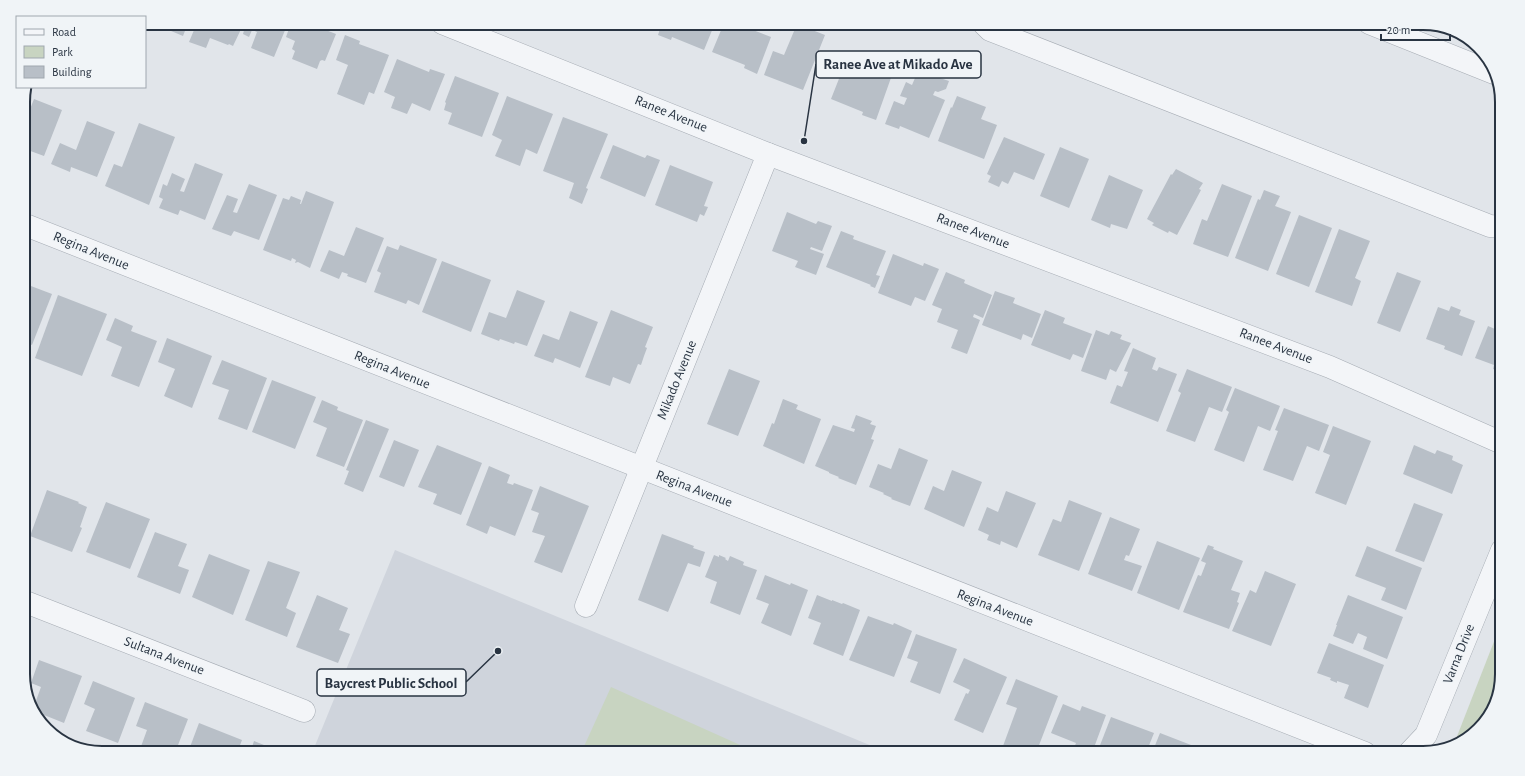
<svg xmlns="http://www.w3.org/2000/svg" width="1525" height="776" font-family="'Alegreya Sans',sans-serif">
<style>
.built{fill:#cfd4dc}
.green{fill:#c8d4c1}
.building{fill:#b8bfc7}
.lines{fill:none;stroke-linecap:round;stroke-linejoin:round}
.minor-casing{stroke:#a6acb4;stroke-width:23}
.minor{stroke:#f3f5f8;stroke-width:22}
.labels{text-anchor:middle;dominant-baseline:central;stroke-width:3;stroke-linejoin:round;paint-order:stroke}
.street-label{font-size:14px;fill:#293442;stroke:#f0f4f7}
.rim{fill:none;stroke:#293442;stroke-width:2}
.leader{fill:none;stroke:#293442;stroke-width:1.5}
.callout-dot{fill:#293442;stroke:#f0f4f7;stroke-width:1.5}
.callout{fill:#f0f4f7;stroke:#293442;stroke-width:1.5}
.callout-label{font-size:15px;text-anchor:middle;font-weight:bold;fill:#293442}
</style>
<rect width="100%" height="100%" fill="#e1e5ea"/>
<path class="built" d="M 395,550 L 889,753 L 312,753 Z"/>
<g class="green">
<path d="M 1502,621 L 1502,674 L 1494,709 L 1467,740 L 1454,744 Z"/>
<path d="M 611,687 L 758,753 L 581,753 Z"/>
</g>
<g class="building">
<path d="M 152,23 L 188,23 L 183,36 Z"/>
<path d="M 197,23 L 244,23 L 233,46 L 229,44 L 228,45 L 210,38 L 206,48 L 189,42 Z"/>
<path d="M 246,23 L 288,23 L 274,57 L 251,48 L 257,32 L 252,30 L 249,37 L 243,34 Z"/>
<path d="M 291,23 L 308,23 L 336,34 L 325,61 L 322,60 L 320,61 L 317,69 L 292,59 L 295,51 L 292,49 L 295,41 L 286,37 Z"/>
<path d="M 637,23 L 653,23 L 650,31 L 636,26 Z"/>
<path d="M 662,23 L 715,23 L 704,50 L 672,37 L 671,40 L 658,35 Z"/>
<path d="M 724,23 L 735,23 L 771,37 L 757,74 L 744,68 L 745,65 L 712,52 Z"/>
<path d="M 797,24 L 825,35 L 803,90 L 764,75 L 773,51 L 784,55 Z"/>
<path d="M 345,35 L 360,41 L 359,44 L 389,55 L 374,94 L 369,92 L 364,105 L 337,94 L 348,65 L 336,60 Z"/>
<path d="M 849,58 L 892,75 L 876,120 L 862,115 L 863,112 L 831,99 L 844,66 L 846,66 Z"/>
<path d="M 397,59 L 429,72 L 430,69 L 445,74 L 430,111 L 412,103 L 407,114 L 391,108 L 395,97 L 384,92 Z"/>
<path d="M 921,64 L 942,72 L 940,78 L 949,81 L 946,89 L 938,92 L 935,91 L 933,95 L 945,100 L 929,138 L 900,126 L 899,129 L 885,124 L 894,101 L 904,105 L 907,98 L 900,96 L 906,82 L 912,85 Z"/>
<path d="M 455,76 L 499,93 L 482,137 L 448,124 L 452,113 L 444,110 L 446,103 L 445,102 Z"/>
<path d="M 507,96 L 553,114 L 537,154 L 526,149 L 520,166 L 495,156 L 502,140 L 492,135 Z"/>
<path d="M 957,96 L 986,107 L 981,119 L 997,125 L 984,159 L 938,141 L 951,107 L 952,108 Z"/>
<path d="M 34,99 L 62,110 L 44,156 L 25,149 L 26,147 L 23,146 L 23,127 Z"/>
<path d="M 563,117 L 608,134 L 586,188 L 588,189 L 582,204 L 569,198 L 574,183 L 543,171 Z"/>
<path d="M 87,121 L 115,132 L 97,177 L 71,167 L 70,172 L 51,164 L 60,143 L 76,150 Z"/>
<path d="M 139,123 L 175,137 L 149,205 L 105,186 L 114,164 L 122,167 Z"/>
<path d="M 1004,137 L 1045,154 L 1034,180 L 1014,172 L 1008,184 L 1002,181 L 999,187 L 988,182 L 991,176 L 987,174 Z"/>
<path d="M 613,145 L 645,158 L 647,155 L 660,160 L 645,197 L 600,178 Z"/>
<path d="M 1060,147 L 1089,159 L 1069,208 L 1040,196 Z"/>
<path d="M 195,163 L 223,174 L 205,220 L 180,210 L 178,215 L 159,208 L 163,199 L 159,197 L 163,184 L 167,186 L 172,173 L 185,179 L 180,191 L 184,192 Z"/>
<path d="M 670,165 L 713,182 L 704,206 L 708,207 L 704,216 L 700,214 L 697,222 L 655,205 Z"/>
<path d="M 1176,169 L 1203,183 L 1199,189 L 1201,190 L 1177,235 L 1169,231 L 1168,233 L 1152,225 L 1154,223 L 1147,219 L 1171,174 L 1172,175 Z"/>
<path d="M 1109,175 L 1143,190 L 1127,229 L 1111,224 L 1110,228 L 1091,220 Z"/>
<path d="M 249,184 L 277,195 L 259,240 L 234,231 L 231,236 L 212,229 L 227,195 L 238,199 L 233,212 L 237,213 Z"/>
<path d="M 1222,184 L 1252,196 L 1228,257 L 1193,244 L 1202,219 L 1207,221 Z"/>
<path d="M 1264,190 L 1280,196 L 1275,206 L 1291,212 L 1268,271 L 1235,258 L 1258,199 L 1260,200 Z"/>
<path d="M 306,191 L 334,202 L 310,268 L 298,262 L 295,263 L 296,260 L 292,258 L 291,261 L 263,250 L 283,198 L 289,200 L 291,196 L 301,200 L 300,204 L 301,204 Z"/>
<path d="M 787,212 L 816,224 L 818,221 L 832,226 L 822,251 L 811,247 L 810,249 L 824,254 L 816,275 L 795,267 L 798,261 L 772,251 Z"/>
<path d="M 1299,215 L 1332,228 L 1309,287 L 1276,274 Z"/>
<path d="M 356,227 L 384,238 L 366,283 L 347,276 L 348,274 L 342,272 L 339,279 L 320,271 L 329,250 L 344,256 Z"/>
<path d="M 1339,229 L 1370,241 L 1355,278 L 1361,281 L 1352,306 L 1315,292 Z"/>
<path d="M 841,231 L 854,236 L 853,239 L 886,251 L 876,275 L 880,276 L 875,288 L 870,286 L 871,285 L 826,267 Z"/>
<path d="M 400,245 L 437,259 L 419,305 L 408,300 L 406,304 L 374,292 L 381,273 L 377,271 L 387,246 L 398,250 Z"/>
<path d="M 893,254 L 923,266 L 924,263 L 939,269 L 925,301 L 915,297 L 911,306 L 878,293 Z"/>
<path d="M 442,261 L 491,280 L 471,332 L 422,312 Z"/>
<path d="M 946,272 L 965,280 L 964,283 L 992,295 L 983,318 L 974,314 L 973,317 L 980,320 L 967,354 L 951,348 L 958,330 L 937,322 L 942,309 L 932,305 Z"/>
<path d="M 1397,272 L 1421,281 L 1400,332 L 1377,323 Z"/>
<path d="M 23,283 L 52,294 L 32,345 L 23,341 Z"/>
<path d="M 517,290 L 545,301 L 527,346 L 515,342 L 514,344 L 500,339 L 499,341 L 481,334 L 489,312 L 506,318 Z"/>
<path d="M 995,291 L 1015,298 L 1013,303 L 1041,314 L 1032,338 L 1023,334 L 1021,340 L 982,325 Z"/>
<path d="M 58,295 L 107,314 L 82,376 L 35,358 Z"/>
<path d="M 1451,306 L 1461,310 L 1459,315 L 1475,321 L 1462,356 L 1444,349 L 1445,346 L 1426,339 L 1438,307 L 1449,311 Z"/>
<path d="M 611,310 L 653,327 L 645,347 L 647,348 L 644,356 L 641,365 L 638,364 L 630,384 L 613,377 L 610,386 L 585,377 Z"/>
<path d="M 1045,310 L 1065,318 L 1063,323 L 1092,334 L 1083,358 L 1073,354 L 1070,360 L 1031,345 Z"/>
<path d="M 570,311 L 598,322 L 580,368 L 555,358 L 553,363 L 534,356 L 543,334 L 559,340 Z"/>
<path d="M 115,318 L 133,326 L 131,331 L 157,341 L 139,387 L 111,376 L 122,347 L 106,340 Z"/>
<path d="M 1488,326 L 1502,332 L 1502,372 L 1493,369 L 1494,365 L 1475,358 Z"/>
<path d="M 1096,330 L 1109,335 L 1111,331 L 1122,335 L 1120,339 L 1131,343 L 1116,372 L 1110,369 L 1106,380 L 1081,371 Z"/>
<path d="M 167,338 L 212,356 L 192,408 L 164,396 L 175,369 L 158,362 Z"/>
<path d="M 1133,348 L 1156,358 L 1152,369 L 1157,371 L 1159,367 L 1177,374 L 1158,422 L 1110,403 L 1117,385 L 1122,387 L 1128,372 L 1124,371 Z"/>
<path d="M 222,360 L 267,378 L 247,430 L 218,419 L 229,390 L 212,384 Z"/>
<path d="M 729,369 L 760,381 L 738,436 L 707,424 Z"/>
<path d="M 1187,369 L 1232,387 L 1222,412 L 1209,407 L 1195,442 L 1166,431 L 1181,393 L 1178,391 Z"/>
<path d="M 272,380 L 316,397 L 295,449 L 252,432 Z"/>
<path d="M 1235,388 L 1280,406 L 1270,431 L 1258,426 L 1244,462 L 1214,450 L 1229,412 L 1226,410 Z"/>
<path d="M 783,399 L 798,405 L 796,409 L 821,419 L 804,464 L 763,446 L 772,423 L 774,424 Z"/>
<path d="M 322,400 L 338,407 L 337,410 L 363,420 L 344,467 L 316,456 L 327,428 L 313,422 Z"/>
<path d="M 1284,408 L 1329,425 L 1319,451 L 1307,446 L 1293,481 L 1263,470 L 1278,431 L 1275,430 Z"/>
<path d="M 856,415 L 872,421 L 870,424 L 876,426 L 871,439 L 874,440 L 856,485 L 838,478 L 839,477 L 829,473 L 829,472 L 815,466 L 833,425 L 854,432 L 855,429 L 851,428 Z"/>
<path d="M 366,420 L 389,429 L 363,492 L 344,484 L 349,471 L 346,470 Z"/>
<path d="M 1333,426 L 1371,441 L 1346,505 L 1315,493 L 1330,455 L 1323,452 Z"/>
<path d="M 394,440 L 419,450 L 404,487 L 379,477 Z"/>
<path d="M 437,445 L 482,463 L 461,515 L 433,504 L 437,494 L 418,487 Z"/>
<path d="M 1414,445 L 1435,454 L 1437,450 L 1453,456 L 1452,460 L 1463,465 L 1452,494 L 1403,474 Z"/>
<path d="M 899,448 L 928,460 L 910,506 L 891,499 L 892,498 L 883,494 L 884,493 L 869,487 L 878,464 L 891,469 Z"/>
<path d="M 489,466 L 510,475 L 507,483 L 513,485 L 514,483 L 533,490 L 515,536 L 490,526 L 487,534 L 466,525 Z"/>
<path d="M 952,470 L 982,482 L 964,527 L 924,509 L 933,486 L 944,491 Z"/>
<path d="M 540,486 L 589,506 L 562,573 L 534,562 L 545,536 L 532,532 L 539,513 L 531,510 Z"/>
<path d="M 47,490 L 79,502 L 78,503 L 87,507 L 80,527 L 82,528 L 72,552 L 30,536 Z"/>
<path d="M 1006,491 L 1036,503 L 1017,548 L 1001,541 L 1000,545 L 987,540 L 989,535 L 978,530 L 987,507 L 998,512 Z"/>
<path d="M 1069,500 L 1102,513 L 1079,571 L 1038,555 L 1053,519 L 1061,522 Z"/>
<path d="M 106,502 L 150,519 L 130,569 L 86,552 Z"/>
<path d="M 1414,503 L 1443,514 L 1424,562 L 1395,551 Z"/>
<path d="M 1110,517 L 1140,529 L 1129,556 L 1126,555 L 1124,560 L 1142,566 L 1132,591 L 1088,574 Z"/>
<path d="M 155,532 L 187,544 L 178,566 L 189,570 L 180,594 L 137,577 Z"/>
<path d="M 662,534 L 694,546 L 693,548 L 705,552 L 700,567 L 688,563 L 668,612 L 638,600 Z"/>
<path d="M 1157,541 L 1200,558 L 1179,610 L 1137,593 Z"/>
<path d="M 1208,545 L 1214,547 L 1213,549 L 1243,561 L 1231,590 L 1240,593 L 1237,602 L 1239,603 L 1229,629 L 1183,612 L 1198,575 L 1201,576 L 1206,563 L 1201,561 Z"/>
<path d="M 1367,546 L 1422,568 L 1406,610 L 1381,600 L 1386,588 L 1355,576 Z"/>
<path d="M 209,554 L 250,570 L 233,615 L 192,597 Z"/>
<path d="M 714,555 L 719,557 L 719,555 L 726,558 L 725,559 L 728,561 L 730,556 L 744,562 L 743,565 L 757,570 L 740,615 L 710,603 L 717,582 L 705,577 Z"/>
<path d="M 268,561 L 300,572 L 286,608 L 296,613 L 287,637 L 245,620 Z"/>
<path d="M 1265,571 L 1296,584 L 1271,646 L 1232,631 L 1250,590 L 1256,593 Z"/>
<path d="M 765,575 L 790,585 L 791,583 L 808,590 L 791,636 L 761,623 L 769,604 L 756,599 Z"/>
<path d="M 317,595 L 348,608 L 339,630 L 350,634 L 338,663 L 296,647 Z"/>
<path d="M 817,595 L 832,601 L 832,600 L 842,604 L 843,603 L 860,610 L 843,656 L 813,644 L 821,623 L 808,618 Z"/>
<path d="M 1348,595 L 1403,617 L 1387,659 L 1363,649 L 1367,637 L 1358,633 L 1353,644 L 1333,636 L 1337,625 L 1336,625 Z"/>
<path d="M 868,616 L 893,625 L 894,623 L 912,631 L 894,677 L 849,660 Z"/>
<path d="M 916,634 L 957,649 L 940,694 L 910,682 L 918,662 L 907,658 Z"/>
<path d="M 1329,643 L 1384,665 L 1368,708 L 1344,698 L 1349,685 L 1337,681 L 1337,683 L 1330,680 L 1331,678 L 1317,673 Z"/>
<path d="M 964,658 L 1007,677 L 983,733 L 954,720 L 966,693 L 968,694 L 970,690 L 953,682 Z"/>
<path d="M 39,660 L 82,676 L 64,723 L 34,711 L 33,709 L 41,687 L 31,683 Z"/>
<path d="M 1016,679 L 1058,696 L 1036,753 L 1021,753 L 1003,746 L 1017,708 L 1006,704 Z"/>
<path d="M 93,681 L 135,698 L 118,743 L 86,731 L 95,709 L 84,704 Z"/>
<path d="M 145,702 L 188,719 L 175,753 L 139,752 L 147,730 L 136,726 Z"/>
<path d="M 1063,704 L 1080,711 L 1082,706 L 1106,715 L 1092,753 L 1072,753 L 1076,743 L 1051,733 Z"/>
<path d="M 1111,717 L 1154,733 L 1146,753 L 1097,753 Z"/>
<path d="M 199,723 L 242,740 L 237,753 L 200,753 L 201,751 L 190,747 Z"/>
<path d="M 1160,733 L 1204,750 L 1203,753 L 1152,753 Z"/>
<path d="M 254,741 L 269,747 L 268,750 L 275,753 L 276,750 L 283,753 L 250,753 Z"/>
</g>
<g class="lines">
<defs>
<g id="minor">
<path d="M 442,23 L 768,154 L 1330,367 L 1502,443"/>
<path d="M 983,23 L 990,30 L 1490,226 L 1502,227"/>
<path d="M 1369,23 L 1494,73"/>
<path d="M 23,224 L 1365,753"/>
<path d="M 23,601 L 304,711"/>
<path d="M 586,606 L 768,154"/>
<path d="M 1409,753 L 1426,735 L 1502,550"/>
</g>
</defs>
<use href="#minor" class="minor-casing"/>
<use href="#minor" class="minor"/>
</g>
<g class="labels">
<g class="street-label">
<text transform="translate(671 114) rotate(22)">Ranee Avenue</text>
<text transform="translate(973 231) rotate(21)">Ranee Avenue</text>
<text transform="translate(91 251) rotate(22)">Regina Avenue</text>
<text transform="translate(1276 346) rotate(21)">Ranee Avenue</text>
<text transform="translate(392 370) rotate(22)">Regina Avenue</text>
<text transform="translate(677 380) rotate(-68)">Mikado Avenue</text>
<text transform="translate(694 489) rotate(21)">Regina Avenue</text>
<text transform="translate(995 608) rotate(21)">Regina Avenue</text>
<text transform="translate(1459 654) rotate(-68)">Varna Drive</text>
<text transform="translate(164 656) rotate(21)">Sultana Avenue</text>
</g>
</g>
<path d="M0 0H1525V776H0ZM102 30H1423A72 72 0 0 1 1495 102V674A72 72 0 0 1 1423 746H102A72 72 0 0 1 30 674V102A72 72 0 0 1 102 30Z" fill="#f0f4f7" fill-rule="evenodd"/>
<path class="rim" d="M102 30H1423A72 72 0 0 1 1495 102V674A72 72 0 0 1 1423 746H102A72 72 0 0 1 30 674V102A72 72 0 0 1 102 30Z"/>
<path class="leader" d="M804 141L816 64M498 651L466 682"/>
<g class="callout-dot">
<circle cx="804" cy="141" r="4"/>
<circle cx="498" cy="651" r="4"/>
</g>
<g class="callout">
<rect x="816" y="51" width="165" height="27" rx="4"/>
<rect x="317" y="669" width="149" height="27" rx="4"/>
</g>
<g class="callout-label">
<text x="898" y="69">Ranee Ave at Mikado Ave</text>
<text x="391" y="688">Baycrest Public School</text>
</g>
<rect x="16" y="16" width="130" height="72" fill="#f0f4f7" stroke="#a0a7af"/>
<rect x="24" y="29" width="20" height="6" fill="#f3f5f8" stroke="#a0a7af"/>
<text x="52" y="36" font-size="12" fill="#293442">Road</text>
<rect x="24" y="46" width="20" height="12" fill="#c8d4c1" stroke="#a0a7af"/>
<text x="52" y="56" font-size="12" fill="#293442">Park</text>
<rect x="24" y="66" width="20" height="12" fill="#b8bfc7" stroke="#a0a7af"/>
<text x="52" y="76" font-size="12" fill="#293442">Building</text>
<path d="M1381 34v6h69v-6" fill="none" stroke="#293442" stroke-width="2"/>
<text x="1387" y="34" font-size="12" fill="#293442" stroke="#f0f4f7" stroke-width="3" paint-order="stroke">20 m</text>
</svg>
